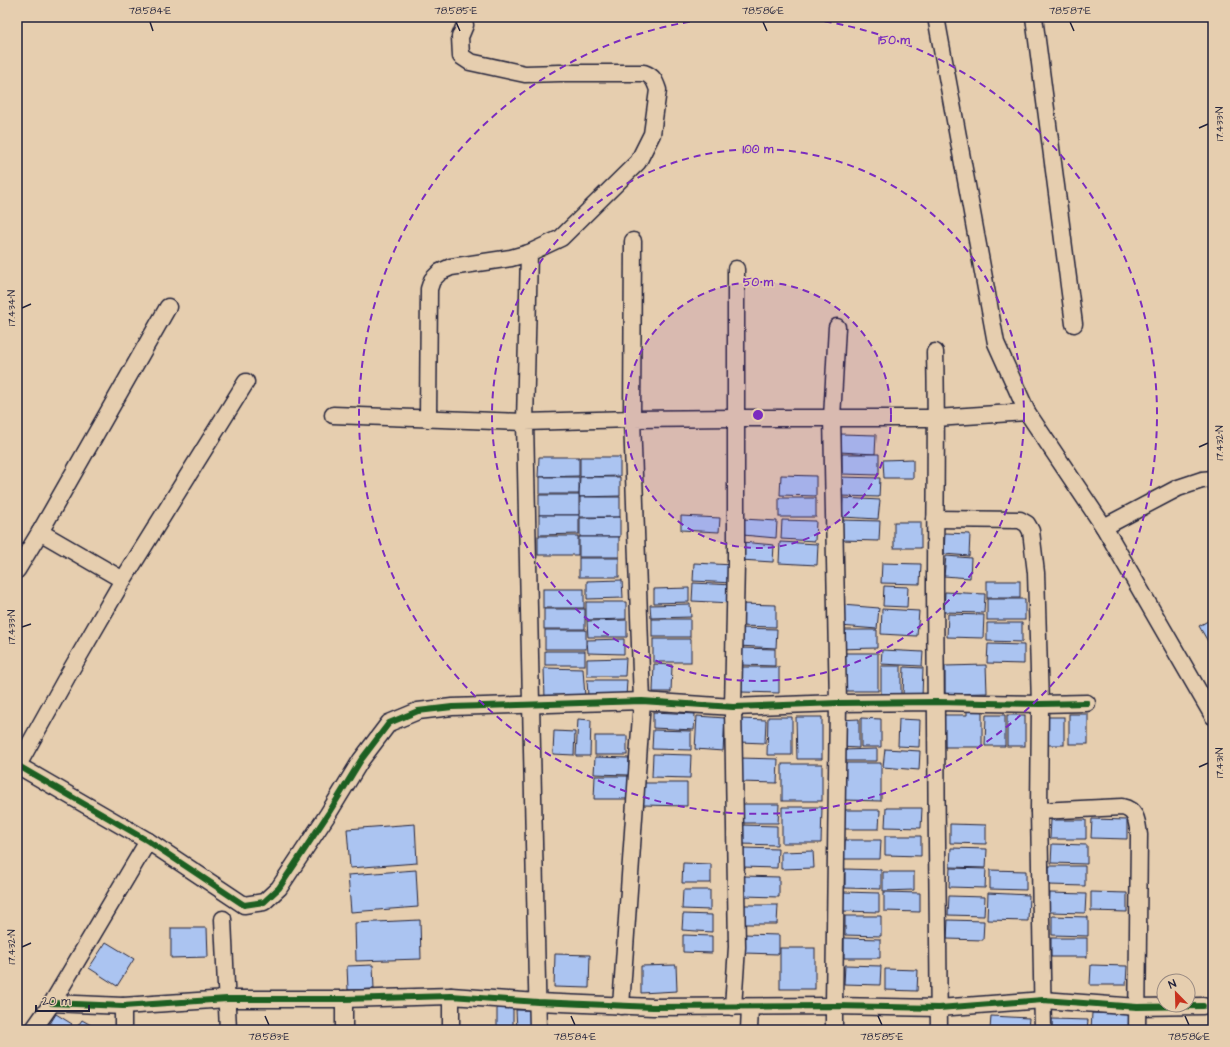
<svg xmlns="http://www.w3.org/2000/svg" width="1230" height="1047" font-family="'Architects Daughter',sans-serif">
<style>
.building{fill:#abc4f1;stroke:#22223b}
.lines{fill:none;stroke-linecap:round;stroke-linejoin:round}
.minor-casing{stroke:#22223b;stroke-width:19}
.minor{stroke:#e6ceaf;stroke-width:16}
.cycleway-casing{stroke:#e6ceaf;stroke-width:8}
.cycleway{stroke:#1b5e20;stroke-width:6}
.ticks{fill:none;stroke:#22223b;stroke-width:1.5}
.ring{fill:none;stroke:#7b2cbf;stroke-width:2;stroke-dasharray:7 5}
.centre{fill:#7b2cbf;stroke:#e6ceaf;stroke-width:2}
.ring-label{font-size:12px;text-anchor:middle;font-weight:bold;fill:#7b2cbf;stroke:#e6ceaf;stroke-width:3;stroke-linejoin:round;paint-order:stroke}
.neatline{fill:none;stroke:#22223b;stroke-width:1.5}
.ticks-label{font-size:10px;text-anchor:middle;fill:#22223b}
</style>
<rect width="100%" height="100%" fill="#e6ceaf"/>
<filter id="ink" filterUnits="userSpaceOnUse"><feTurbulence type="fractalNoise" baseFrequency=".025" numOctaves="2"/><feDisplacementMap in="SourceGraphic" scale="8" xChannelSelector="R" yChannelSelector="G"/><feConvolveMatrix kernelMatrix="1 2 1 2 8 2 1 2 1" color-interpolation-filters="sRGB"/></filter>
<g filter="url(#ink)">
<g class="building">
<path d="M 841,434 L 876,435 L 875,454 L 840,452 Z"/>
<path d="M 842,454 L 879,454 L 879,475 L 842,474 Z"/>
<path d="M 539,457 L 579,457 L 579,476 L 538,477 Z"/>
<path d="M 580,457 L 620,457 L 620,476 L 580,477 Z"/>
<path d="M 913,459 L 913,478 L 884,478 L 883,460 Z"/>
<path d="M 781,475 L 816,476 L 816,496 L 780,495 Z"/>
<rect x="540" y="477" width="39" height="17"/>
<path d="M 580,477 L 620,477 L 620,496 L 579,497 Z"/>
<path d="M 840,477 L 880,478 L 879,497 L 840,496 Z"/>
<rect x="539" y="495" width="40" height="20"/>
<rect x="580" y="497" width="40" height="20"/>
<rect x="779" y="498" width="37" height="19"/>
<path d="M 843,498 L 880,500 L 878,519 L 842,517 Z"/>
<path d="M 539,515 L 579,515 L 579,534 L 539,535 Z"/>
<path d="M 681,516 L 720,518 L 719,532 L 681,530 Z"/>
<path d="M 620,517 L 620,537 L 580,537 L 580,518 Z"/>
<path d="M 743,519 L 777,521 L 776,538 L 743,535 Z"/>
<path d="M 782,520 L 816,521 L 815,541 L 781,539 Z"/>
<path d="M 842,520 L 880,521 L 879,541 L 841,540 Z"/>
<rect x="894" y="522" width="27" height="26"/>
<path d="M 945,533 L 970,534 L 969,556 L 944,554 Z"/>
<rect x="538" y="536" width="40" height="19"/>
<rect x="579" y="537" width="40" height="20"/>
<path d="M 742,542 L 774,545 L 773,562 L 740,560 Z"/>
<path d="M 780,542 L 818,544 L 817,565 L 779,563 Z"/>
<path d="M 946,556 L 971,558 L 970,578 L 944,576 Z"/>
<rect x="579" y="558" width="40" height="19"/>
<path d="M 694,563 L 734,565 L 733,583 L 693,581 Z"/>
<path d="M 882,563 L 921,564 L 920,584 L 881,583 Z"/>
<path d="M 622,580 L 623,598 L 587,599 L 587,581 Z"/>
<rect x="987" y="581" width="33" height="17"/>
<path d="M 693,583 L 733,585 L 732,603 L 692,601 Z"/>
<path d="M 884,586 L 908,587 L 907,607 L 883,606 Z"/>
<path d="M 689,588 L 689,602 L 654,603 L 654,589 Z"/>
<rect x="543" y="589" width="41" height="19"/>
<path d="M 945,592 L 985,594 L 984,613 L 944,612 Z"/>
<rect x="987" y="599" width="38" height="21"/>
<path d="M 586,602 L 626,602 L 626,619 L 586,620 Z"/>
<path d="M 690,604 L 691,617 L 651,618 L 650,605 Z"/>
<path d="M 739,604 L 776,605 L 776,627 L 738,626 Z"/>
<path d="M 842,605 L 879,608 L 877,629 L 840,626 Z"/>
<rect x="544" y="609" width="41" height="20"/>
<path d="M 882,609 L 919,611 L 917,636 L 881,634 Z"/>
<path d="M 948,614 L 984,615 L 983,638 L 947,637 Z"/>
<path d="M 1213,618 L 1213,650 L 1199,626 Z"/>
<rect x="652" y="619" width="38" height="18"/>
<path d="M 627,620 L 627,637 L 588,637 L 587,621 Z"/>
<path d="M 987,623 L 1022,623 L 1022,642 L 987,641 Z"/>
<path d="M 739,628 L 777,629 L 776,648 L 738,646 Z"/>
<rect x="545" y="630" width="41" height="19"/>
<path d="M 837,630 L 877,630 L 877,648 L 837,649 Z"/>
<path d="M 624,639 L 624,654 L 588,653 L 587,640 Z"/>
<rect x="653" y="639" width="38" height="23"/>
<path d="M 988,644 L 1024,645 L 1024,664 L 987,663 Z"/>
<path d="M 740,648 L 775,649 L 775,666 L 740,665 Z"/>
<path d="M 882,650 L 923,652 L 922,666 L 881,664 Z"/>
<rect x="545" y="651" width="40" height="14"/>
<rect x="840" y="653" width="38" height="38"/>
<path d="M 626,658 L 625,676 L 587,676 L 587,659 Z"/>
<path d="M 654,664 L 672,665 L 671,692 L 653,692 Z"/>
<path d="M 986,665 L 987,693 L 945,694 L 945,666 Z"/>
<rect x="881" y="666" width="20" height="29"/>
<path d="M 742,667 L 779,667 L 779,693 L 741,692 Z"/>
<path d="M 904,667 L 923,668 L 922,697 L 903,696 Z"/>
<path d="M 544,668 L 583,669 L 585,697 L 545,698 Z"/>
<path d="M 587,680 L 627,680 L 626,697 L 588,696 Z"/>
<path d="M 967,710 L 982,710 L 982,747 L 944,747 L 944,715 L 967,715 Z"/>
<path d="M 653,712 L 695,714 L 694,730 L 653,728 Z"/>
<rect x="1069" y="714" width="19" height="30"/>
<path d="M 986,715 L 1005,715 L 1005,746 L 985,746 Z"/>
<rect x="1007" y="715" width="18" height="31"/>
<path d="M 697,716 L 725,718 L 723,751 L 695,749 Z"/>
<path d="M 768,717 L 792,717 L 792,755 L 767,755 Z"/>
<path d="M 796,717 L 822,717 L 822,759 L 797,759 Z"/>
<rect x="1045" y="717" width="19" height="28"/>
<path d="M 861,718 L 881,719 L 881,747 L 861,747 Z"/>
<path d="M 578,719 L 591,720 L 590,756 L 576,756 Z"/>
<path d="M 740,719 L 766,720 L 765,743 L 739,742 Z"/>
<path d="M 859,719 L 859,748 L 840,747 L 840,720 Z"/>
<path d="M 899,719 L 920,720 L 919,747 L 898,746 Z"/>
<path d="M 653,730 L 691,731 L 691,750 L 652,749 Z"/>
<path d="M 554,731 L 575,732 L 574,755 L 553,754 Z"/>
<rect x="595" y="736" width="32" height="19"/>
<path d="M 877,749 L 877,761 L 842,761 L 841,750 Z"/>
<path d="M 885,749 L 920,751 L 919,770 L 883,767 Z"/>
<path d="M 653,754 L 691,755 L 690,778 L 652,777 Z"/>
<path d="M 595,757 L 629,758 L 629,775 L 594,774 Z"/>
<path d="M 739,758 L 778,759 L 777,783 L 739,782 Z"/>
<path d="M 844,763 L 881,763 L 881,801 L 844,800 Z"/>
<rect x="782" y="764" width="40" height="37"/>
<path d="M 595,776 L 630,776 L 630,799 L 594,799 Z"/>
<path d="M 644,783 L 687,783 L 687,806 L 643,805 Z"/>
<path d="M 743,804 L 779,804 L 778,823 L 742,823 Z"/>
<path d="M 782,807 L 822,807 L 821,843 L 782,843 Z"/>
<path d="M 886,808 L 922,808 L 921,828 L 885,827 Z"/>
<path d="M 844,810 L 880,810 L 879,829 L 843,829 Z"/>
<path d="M 1092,819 L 1127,820 L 1127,839 L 1091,838 Z"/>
<path d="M 1051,820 L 1086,820 L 1086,839 L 1050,839 Z"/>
<path d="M 415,824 L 417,863 L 350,868 L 347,829 Z"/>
<path d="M 950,824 L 986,825 L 986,844 L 950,843 Z"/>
<path d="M 742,825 L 777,826 L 777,845 L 741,844 Z"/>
<path d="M 885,836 L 921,836 L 921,856 L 885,855 Z"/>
<path d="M 845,840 L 881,840 L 880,859 L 844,859 Z"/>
<path d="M 1052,844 L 1087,845 L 1087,864 L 1051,863 Z"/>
<path d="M 742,848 L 778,849 L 777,868 L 741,867 Z"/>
<path d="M 951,848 L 987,849 L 986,868 L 950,867 Z"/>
<path d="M 813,851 L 814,868 L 781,869 L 781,852 Z"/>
<path d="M 683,863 L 711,864 L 711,883 L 682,883 Z"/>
<path d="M 1049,866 L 1085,866 L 1085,886 L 1049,885 Z"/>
<path d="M 950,868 L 986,869 L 985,888 L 949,887 Z"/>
<path d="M 845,869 L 881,870 L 881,889 L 845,888 Z"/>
<path d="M 416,870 L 418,907 L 351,912 L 348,875 Z"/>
<path d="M 990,870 L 1026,871 L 1026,890 L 990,889 Z"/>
<path d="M 883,872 L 914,872 L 914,890 L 883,891 Z"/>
<path d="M 743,876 L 779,877 L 779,897 L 743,896 Z"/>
<path d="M 683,890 L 710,890 L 710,910 L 682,909 Z"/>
<path d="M 844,892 L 879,893 L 879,912 L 843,911 Z"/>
<path d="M 884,892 L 920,893 L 920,912 L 884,911 Z"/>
<path d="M 1091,892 L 1127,893 L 1127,912 L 1091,911 Z"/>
<path d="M 988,893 L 1029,895 L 1028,921 L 987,920 Z"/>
<path d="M 1050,893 L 1086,894 L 1085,913 L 1049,912 Z"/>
<path d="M 949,896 L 985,897 L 984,916 L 948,915 Z"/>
<path d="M 742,905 L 778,905 L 777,924 L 741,924 Z"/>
<path d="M 683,914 L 712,915 L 712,932 L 682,930 Z"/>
<path d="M 845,916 L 881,916 L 881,936 L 845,935 Z"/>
<path d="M 1052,916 L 1088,917 L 1088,936 L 1052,935 Z"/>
<path d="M 420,920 L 421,959 L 356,961 L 355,923 Z"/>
<path d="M 948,920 L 984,921 L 983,940 L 947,939 Z"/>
<path d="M 171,928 L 207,928 L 208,957 L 171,958 Z"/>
<path d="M 743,934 L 779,935 L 779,954 L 743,953 Z"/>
<path d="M 683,935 L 712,936 L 712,953 L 683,952 Z"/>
<path d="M 844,938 L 880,939 L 880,958 L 844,958 Z"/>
<rect x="1051" y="938" width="36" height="19"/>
<path d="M 106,942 L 134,959 L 117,986 L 89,968 Z"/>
<rect x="780" y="948" width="35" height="41"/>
<path d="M 555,954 L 590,955 L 589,988 L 554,987 Z"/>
<path d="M 373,965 L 374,989 L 348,990 L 347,966 Z"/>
<path d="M 676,965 L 677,991 L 641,993 L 641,966 Z"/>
<path d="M 845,965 L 881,966 L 880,985 L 844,984 Z"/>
<path d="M 1091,965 L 1127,966 L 1126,985 L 1090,985 Z"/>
<path d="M 885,969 L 918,970 L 917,991 L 885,990 Z"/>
<rect x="497" y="1006" width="16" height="24"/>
<path d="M 516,1010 L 535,1010 L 535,1030 L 517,1030 Z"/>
<path d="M 1092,1013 L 1131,1014 L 1131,1030 L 1091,1030 Z"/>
<path d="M 56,1014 L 72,1024 L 68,1030 L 46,1030 Z"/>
<path d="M 991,1016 L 1029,1018 L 1028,1030 L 990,1030 Z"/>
<path d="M 1052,1019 L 1088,1020 L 1087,1030 L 1052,1030 Z"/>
<path d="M 82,1020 L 96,1028 L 95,1030 L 75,1030 Z"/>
<path d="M 791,1027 L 821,1028 L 821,1030 L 791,1030 Z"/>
</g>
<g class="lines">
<defs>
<g id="minor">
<path d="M 936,17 L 996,343 L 1027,412 L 1104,527 L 1213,716"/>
<path d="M 1034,17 L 1074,324"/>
<path d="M 935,352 C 937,430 935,509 935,587 C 936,735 937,882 939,1030"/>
<path d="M 333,415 L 525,422 L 529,253"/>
<path d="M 428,419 L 429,289 L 432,280 L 440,272 L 451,267 L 511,258 L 529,253 L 561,238 L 638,162 L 652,134 L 658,90 C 655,81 653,76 644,73 L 560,73 L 525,74 L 470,62 L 461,56 L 460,37 L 465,25"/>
<path d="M 935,519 L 1020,520 L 1027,524 L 1031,531 L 1036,573 L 1040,704 L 1039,811 L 1043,1030"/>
<path d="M 1104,527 L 1178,488 L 1202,480 L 1213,479"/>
<path d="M 40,532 L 123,580"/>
<path d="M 17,570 L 40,532 L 168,307"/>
<path d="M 17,765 L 148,841 L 244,905 L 264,902 L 279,888 L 328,814 L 361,760 L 389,723 L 418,711 L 452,707 L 642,701 L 733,707 L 838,703 L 936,702 L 1040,704 L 1087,703"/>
<path d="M 18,765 L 68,675 L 123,580 L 246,382"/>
<path d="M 1039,811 L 1122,807 C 1137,810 1137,822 1139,835 L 1137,1030"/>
<path d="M 223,919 L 228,1030"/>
<path d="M 52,1003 L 123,1006 L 227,999 L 344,999 L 451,996 L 538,1002 L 653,1007 L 834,1006 L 939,1008 L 1043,1000 L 1137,1007 L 1203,1006"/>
<path d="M 123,1006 L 123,1030"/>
<path d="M 621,1006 L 642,701 L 632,419 L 736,418 L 936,418 L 1027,412"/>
<path d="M 733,1007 L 737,947 L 733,707 L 736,563 L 736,269"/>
<path d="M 33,1030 L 52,1003 L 148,841"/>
<path d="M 344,1030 L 344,999"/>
<path d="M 451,1030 L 451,996"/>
<path d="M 538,1030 L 525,422 L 632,419 L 633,241"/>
<path d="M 749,1030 L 750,1007"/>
<path d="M 834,1030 L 834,1006 L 838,703 L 832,418 L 837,327"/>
</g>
</defs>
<use href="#minor" class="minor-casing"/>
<use href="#minor" class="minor"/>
<defs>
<g id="cycleway">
<path d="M 17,765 L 148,841 L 244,905 L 264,902 L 279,888 L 328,814 L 361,760 L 389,723 L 418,711 L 452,707 L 642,701 L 733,707 L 838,703 L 936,702 L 1040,704 L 1087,703"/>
<path d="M 52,1003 L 123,1006 L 227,999 L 344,999 L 451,996 L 538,1002 L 653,1007 L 834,1006 L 939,1008 L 1043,1000 L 1137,1007 L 1203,1006"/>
</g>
</defs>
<use href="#cycleway" class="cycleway-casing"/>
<use href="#cycleway" class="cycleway"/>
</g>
</g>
<path class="ticks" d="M 150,22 L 153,31M 456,22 L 460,31M 763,22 L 767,31M 1070,22 L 1074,31M 1199,128 L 1208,124M 22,308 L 31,304M 1199,447 L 1208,443M 22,627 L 31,624M 1199,767 L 1208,763M 22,947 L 31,943M 265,1016 L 269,1025M 571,1016 L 575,1025M 878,1016 L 882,1025M 1185,1016 L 1189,1025"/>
<circle cx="758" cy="415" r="133" fill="#7b2cbf" fill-opacity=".12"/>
<g class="ring">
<circle cx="758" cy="415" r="133"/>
<circle cx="758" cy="415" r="266"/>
<path d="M789 17A399 399 0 1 1 727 17"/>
</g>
<circle cx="758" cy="415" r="6" class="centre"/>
<g class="ring-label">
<text x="894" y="44">150 m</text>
<text x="758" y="153">100 m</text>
<text x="758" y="286">50 m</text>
</g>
<rect width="1230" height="1047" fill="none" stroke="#e6ceaf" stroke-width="44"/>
<g transform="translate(1176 993) rotate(337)"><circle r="19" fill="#e6ceaf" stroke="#988981"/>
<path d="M0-3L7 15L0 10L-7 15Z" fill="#c8321e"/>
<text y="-6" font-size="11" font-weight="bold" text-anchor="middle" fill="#22223b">N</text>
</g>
<path d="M36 1005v6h53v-6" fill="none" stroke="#22223b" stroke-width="2"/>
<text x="42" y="1005" font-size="12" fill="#22223b" stroke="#e6ceaf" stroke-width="3" paint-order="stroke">20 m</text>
<rect x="22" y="22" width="1186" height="1003" class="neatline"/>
<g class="ticks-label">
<text x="150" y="14">78.584°E</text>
<text x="456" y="14">78.585°E</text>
<text x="763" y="14">78.586°E</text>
<text x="1070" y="14">78.587°E</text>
<text transform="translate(1219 124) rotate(-90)" y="4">17.433°N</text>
<text transform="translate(11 308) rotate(-90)" y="4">17.434°N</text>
<text transform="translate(1219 443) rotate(-90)" y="4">17.432°N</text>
<text transform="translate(11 627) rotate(-90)" y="4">17.433°N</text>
<text transform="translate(1219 763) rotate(-90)" y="4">17.431°N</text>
<text transform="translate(11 947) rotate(-90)" y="4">17.432°N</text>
<text x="269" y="1040">78.583°E</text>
<text x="575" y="1040">78.584°E</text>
<text x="882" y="1040">78.585°E</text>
<text x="1189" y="1040">78.586°E</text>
</g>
</svg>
